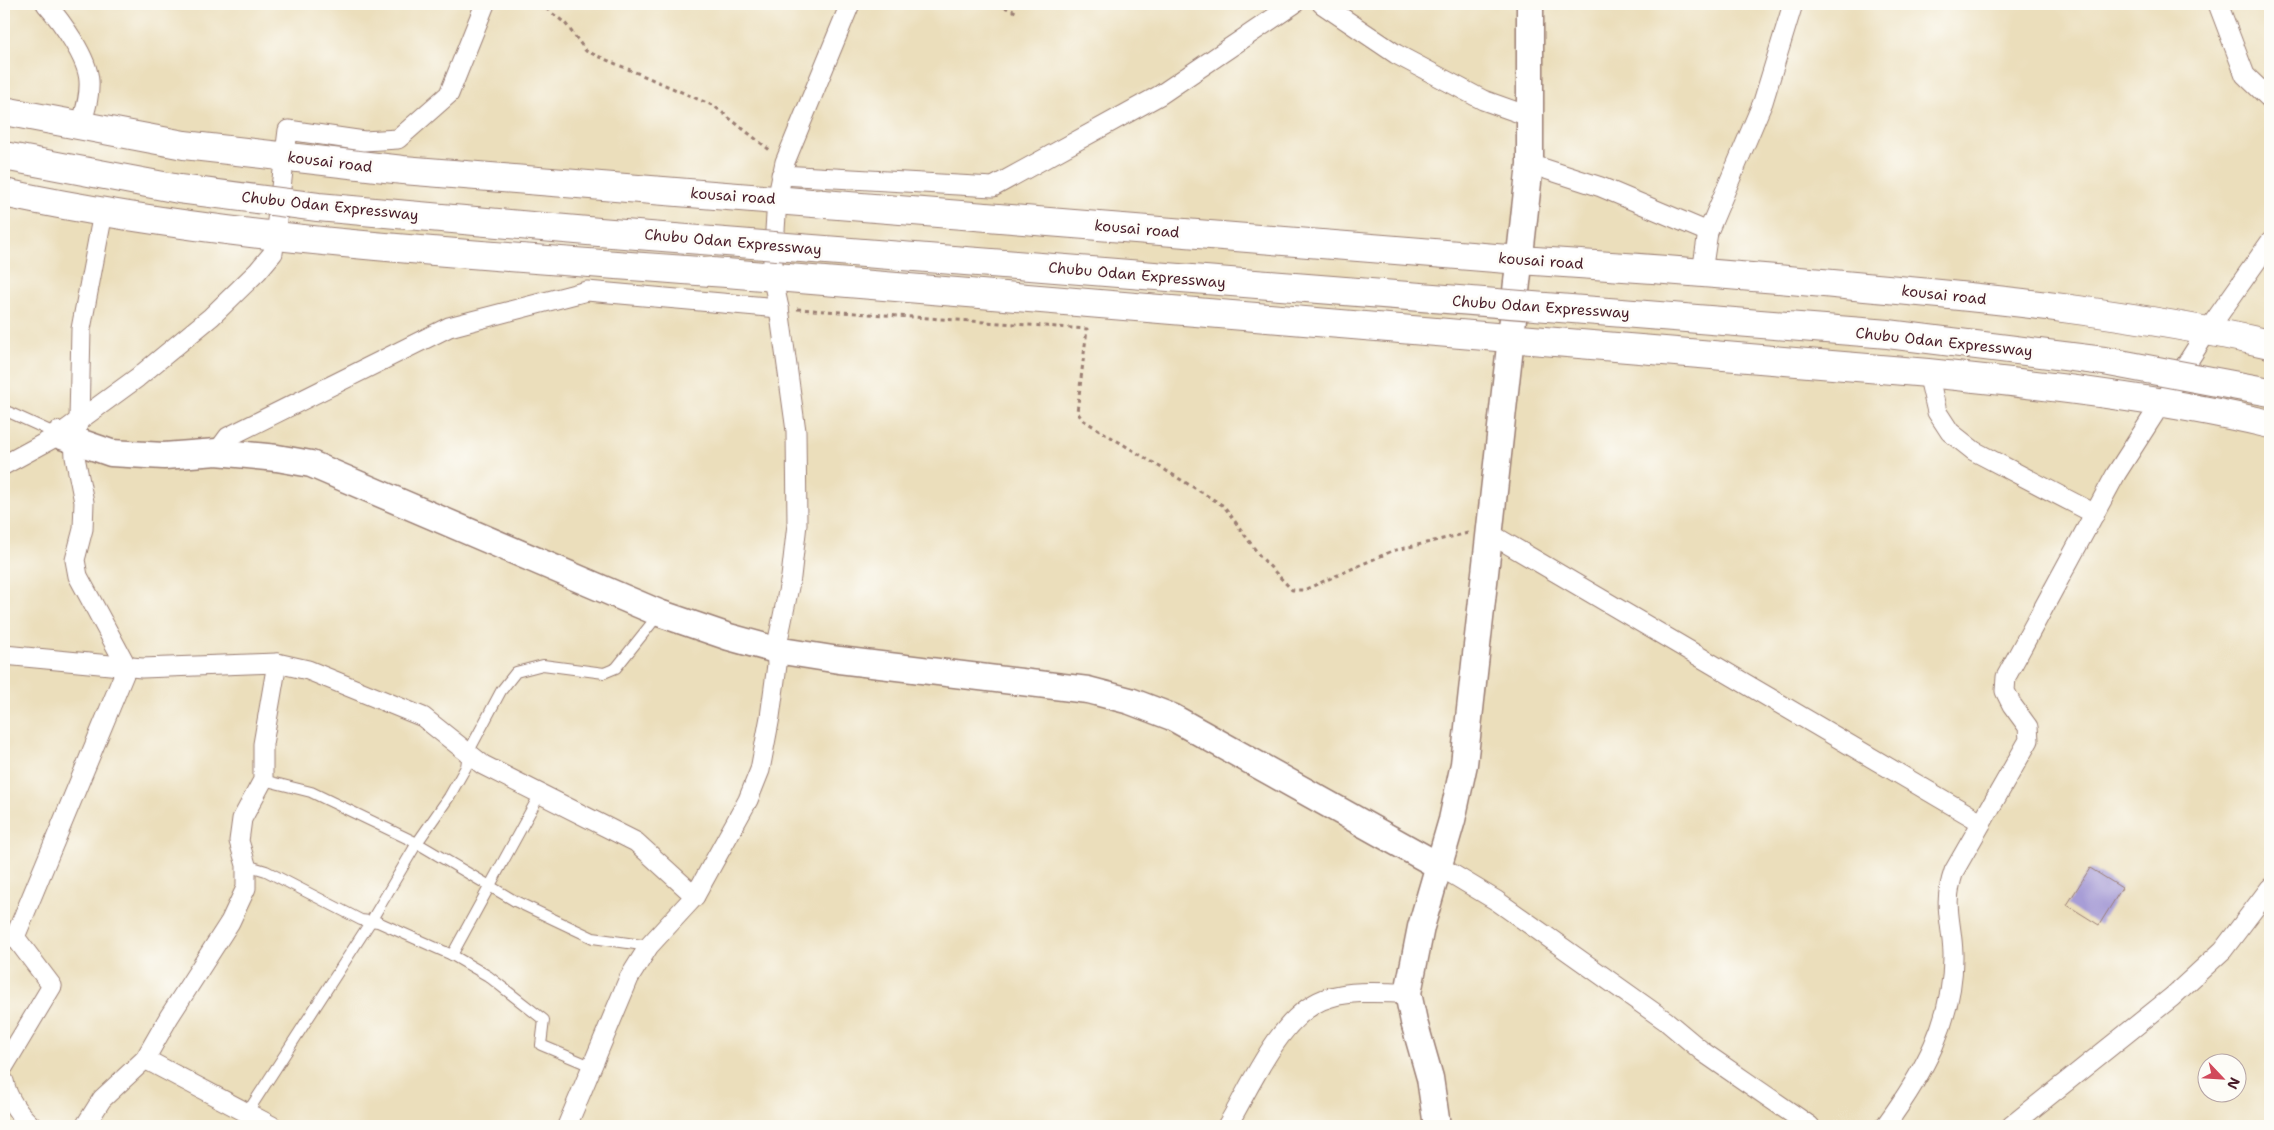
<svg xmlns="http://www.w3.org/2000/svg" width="2274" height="1130" font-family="'Shantell Sans',sans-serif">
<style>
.building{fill:#a79dd6}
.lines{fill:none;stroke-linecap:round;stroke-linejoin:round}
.lane-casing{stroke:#9a7e73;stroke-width:12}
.street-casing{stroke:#9a7e73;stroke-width:21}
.secondary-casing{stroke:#9a7e73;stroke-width:29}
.highway-casing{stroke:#9a7e73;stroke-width:30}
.path{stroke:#9a7e73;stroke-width:3;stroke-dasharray:4 4;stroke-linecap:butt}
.lane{stroke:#fff;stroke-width:10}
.street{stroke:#fff;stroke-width:19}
.secondary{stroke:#fff;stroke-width:26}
.highway{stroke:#fff;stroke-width:28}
.highway-bridge-casing{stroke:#9a7e73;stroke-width:30;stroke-linecap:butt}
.highway-bridge{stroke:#fff;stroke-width:28}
.labels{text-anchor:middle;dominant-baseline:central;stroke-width:5;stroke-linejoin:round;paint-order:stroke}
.street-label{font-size:15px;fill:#4a1f2b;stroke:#fdfcf7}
</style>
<rect width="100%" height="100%" fill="#fdfcf7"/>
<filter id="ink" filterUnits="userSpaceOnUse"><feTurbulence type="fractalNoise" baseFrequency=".02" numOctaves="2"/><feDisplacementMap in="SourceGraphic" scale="10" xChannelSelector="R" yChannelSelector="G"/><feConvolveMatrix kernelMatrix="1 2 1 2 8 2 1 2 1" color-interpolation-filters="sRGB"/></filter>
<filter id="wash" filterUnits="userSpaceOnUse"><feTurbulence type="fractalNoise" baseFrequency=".0096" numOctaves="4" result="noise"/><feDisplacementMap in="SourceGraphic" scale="20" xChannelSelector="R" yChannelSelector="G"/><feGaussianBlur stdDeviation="1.12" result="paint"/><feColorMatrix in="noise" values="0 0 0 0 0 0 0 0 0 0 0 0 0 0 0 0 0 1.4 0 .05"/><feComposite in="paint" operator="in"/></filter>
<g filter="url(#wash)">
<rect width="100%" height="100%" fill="#ebdebb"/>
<g id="blocks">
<path class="building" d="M 2090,868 L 2122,888 L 2099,925 L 2067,905 Z"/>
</g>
</g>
<g filter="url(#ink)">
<use href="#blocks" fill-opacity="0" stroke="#9a7e73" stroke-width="1"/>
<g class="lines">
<defs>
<g id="lane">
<path d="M 4,410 L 59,435"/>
<path d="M 263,780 L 311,792 L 417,843 L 515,901 L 593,938 L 649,946"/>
<path d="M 246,865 L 266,871 L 361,920 L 378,922 L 452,955 L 488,976 L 544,1020 L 541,1045 L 591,1066"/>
<path d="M 452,955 L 540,794"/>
<path d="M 247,1113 L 371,921 L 417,843 L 449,797 L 466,767 L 468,753 L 501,691 L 516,672 L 543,665 L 604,673 L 616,668 L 659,614"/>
</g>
<g id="street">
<path d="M 46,4 C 61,21 88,58 89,81 C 90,97 85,111 81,126"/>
<path d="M 1322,4 L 1396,54 L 1483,100 L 1531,117"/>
<path d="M 2218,4 L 2245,75 L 2270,99"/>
<path d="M 1530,164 L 1601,187 L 1708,232"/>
<path d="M 781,175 L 993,187 L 1160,95 L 1294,4"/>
<path d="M 1702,272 L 1708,232 L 1763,102 L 1793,4"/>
<path d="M 1928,373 L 1937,412 L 1950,432 L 1974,451 L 2095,514"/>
<path d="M 217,452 L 228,437 L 449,327 L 587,291 L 779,308"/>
<path d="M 4,465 L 59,435 L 137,378 L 211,317 L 258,271 L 273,253 L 288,130 L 364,141 L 398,139 L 449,94 L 485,4"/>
<path d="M 1489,533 L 1981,822"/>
<path d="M 4,655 L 142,668 L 277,663 L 308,670 L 423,717 L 483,765 L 636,842 L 695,896"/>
<path d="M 1439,866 L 1497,901 L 1666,1021 L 1703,1052 L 1810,1126"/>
<path d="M 145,1059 L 272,1126"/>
<path d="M 4,1066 L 52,986 L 15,937 L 127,667 L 78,576 L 75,560 L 83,529 L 84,502 L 75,457 L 74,440 L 79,420 L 81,329 L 103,213"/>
<path d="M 4,1081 C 7,1098 19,1115 32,1126"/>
<path d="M 85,1126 L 102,1099 L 145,1059 L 169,1017 L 230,922 L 246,888 L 246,865 L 239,841 L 242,819 L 263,780 L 263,744 L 277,663"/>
<path d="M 567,1126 L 629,978 L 649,946 L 695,896 L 748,800 L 760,770 L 770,717 L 777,665 L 776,650 L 791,577 L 797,524 L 796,431 L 779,308 L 772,276 L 777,200 L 785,162 L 850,4"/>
<path d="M 1227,1126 C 1252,1085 1281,1010 1331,997 C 1356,990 1383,993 1408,993"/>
<path d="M 1885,1126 C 1923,1074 1954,1020 1953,954 C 1952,920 1942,906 1954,871 L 2029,740 L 2028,727 L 2012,705 L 2005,691 L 2006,677 L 2116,474 L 2208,330 L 2270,242"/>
<path d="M 2011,1126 L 2172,997 L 2223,950 L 2270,888"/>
</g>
<g id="secondary">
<path d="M 59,435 L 111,453 L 164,456 L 217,452 L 277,458 L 311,464 L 659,613 L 729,637 L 776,650 L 839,660 L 1088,690 L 1130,701 L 1172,717 L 1439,866"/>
<path d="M 1437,1126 L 1430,1078 L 1414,1022 L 1408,993 L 1421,927 L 1452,820 L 1464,764 L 1530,164 L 1530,4"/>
</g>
<g id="highway">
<path d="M 4,111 L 184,145 L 403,170 L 1520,260 C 1635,267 1750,276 1865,287 C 2001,299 2137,314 2270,344"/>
<path d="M 4,193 C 258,247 518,256 776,277 C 1160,307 1544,340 1928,373 C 2043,385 2158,398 2270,424"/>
</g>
</defs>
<use href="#lane" class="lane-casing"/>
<use href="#street" class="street-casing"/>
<use href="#secondary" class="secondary-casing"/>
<use href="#highway" class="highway-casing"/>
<g class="path">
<path d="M 540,4 L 565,23 L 586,51 L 714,106 L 771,151"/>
<path d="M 997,4 L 1016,12"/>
<path d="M 797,309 L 1087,329 L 1077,412 L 1083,420 L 1224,506 L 1259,555 L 1292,590 L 1304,590 L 1392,551 L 1468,533"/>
</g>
<use href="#lane" class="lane"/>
<use href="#street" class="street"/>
<use href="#secondary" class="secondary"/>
<use href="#highway" class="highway"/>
<defs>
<path id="highway-bridge" d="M 4,156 L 179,189 L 318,207 L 599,232 L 1888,334 L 2104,361 L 2270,392"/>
</defs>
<use href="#highway-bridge" class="highway-bridge-casing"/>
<use href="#highway-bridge" class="highway-bridge"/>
</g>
</g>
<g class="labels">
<g class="street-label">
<text transform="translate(330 162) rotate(7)">kousai road</text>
<text transform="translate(733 196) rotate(4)">kousai road</text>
<text transform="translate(330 206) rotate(6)">Chubu Odan Expressway</text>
<text transform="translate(1137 229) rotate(5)">kousai road</text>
<text transform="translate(733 242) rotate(5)">Chubu Odan Expressway</text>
<text transform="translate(1541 261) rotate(4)">kousai road</text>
<text transform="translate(1137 275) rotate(5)">Chubu Odan Expressway</text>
<text transform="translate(1944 295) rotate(6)">kousai road</text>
<text transform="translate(1541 307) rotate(4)">Chubu Odan Expressway</text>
<text transform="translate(1944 342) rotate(6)">Chubu Odan Expressway</text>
</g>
</g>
<rect width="2274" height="1130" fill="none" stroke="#fdfcf7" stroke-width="20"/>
<g transform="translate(2222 1078) rotate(115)"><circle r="24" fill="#fdfcf7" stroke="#b5a4a5"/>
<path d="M0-4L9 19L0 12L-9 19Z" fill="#d1495b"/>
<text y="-8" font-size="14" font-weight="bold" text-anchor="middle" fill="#4a1f2b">N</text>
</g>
</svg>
